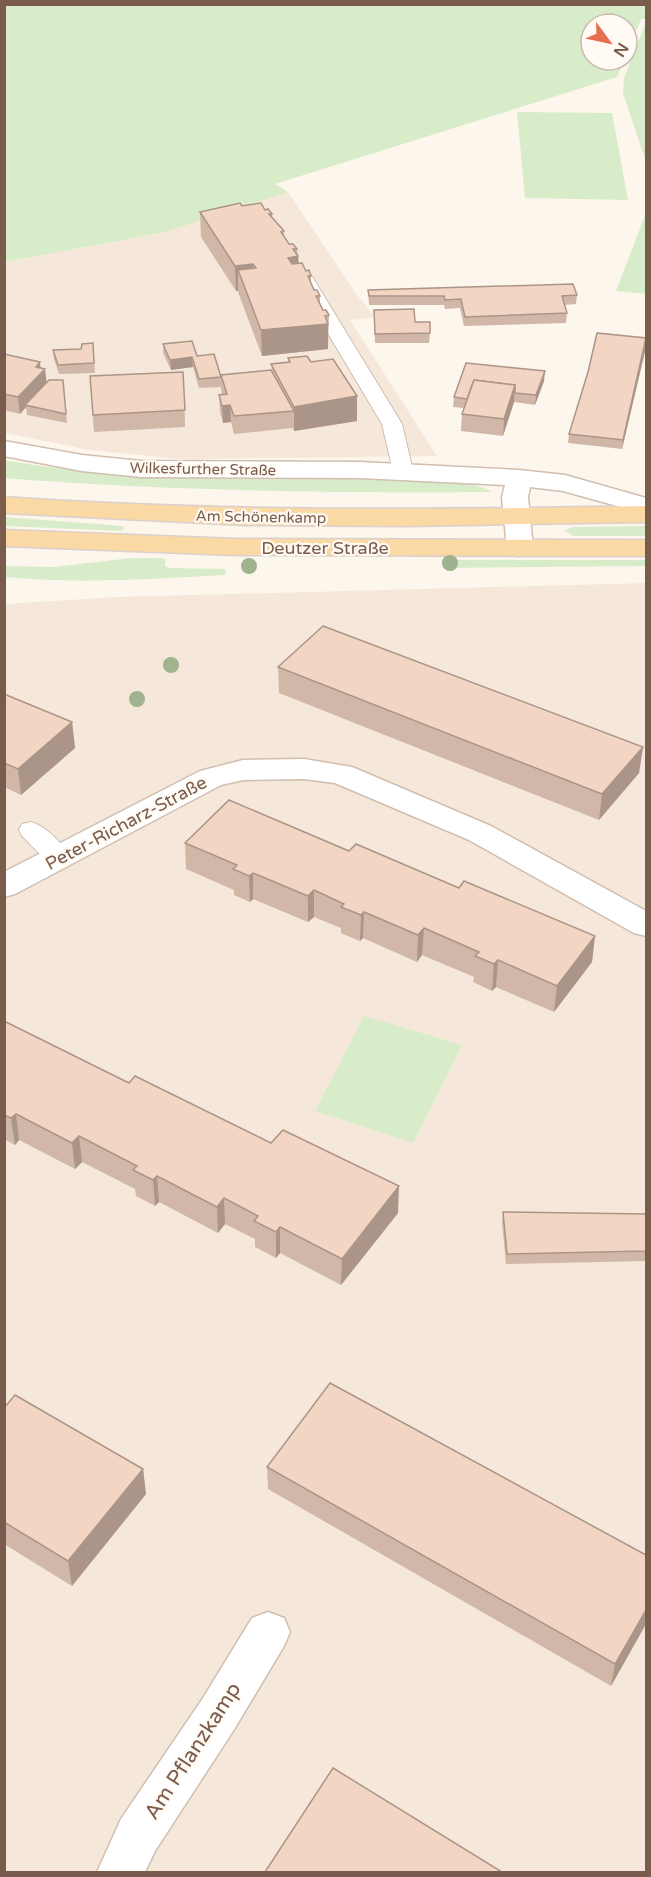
<svg xmlns="http://www.w3.org/2000/svg" width="651" height="1877" font-family="'Varela Round',sans-serif">
<style>
.residential{fill:#f5e8da}
.green{fill:#d8ecc9}
.lines{fill:none;stroke-linecap:round;stroke-linejoin:round}
.lane-casing{stroke:#d1beb0;stroke-width:2}
.street-casing{stroke:#d1beb0;stroke-width:3}
.primary-casing{stroke:#dad1cd;stroke-width:3}
.lane{fill:#fff;fill-rule:evenodd}
.street{fill:#fff;fill-rule:evenodd}
.primary{fill:#fbd9a5;fill-rule:evenodd}
.tree{fill:#a0b28e}
.wall{fill:#d1b7a8}
.shaded-wall{fill:#aa9588}
.building{fill:#f3d5c3;stroke:#aa9588;stroke-width:1.5}
.labels{text-anchor:middle;dominant-baseline:central;stroke-width:4.5;stroke-linejoin:round;paint-order:stroke}
.far-street-label{font-size:15px;fill:#7a5c4d;stroke:#fffaf3}
.street-label{font-size:18px;fill:#7a5c4d;stroke:#fffaf3}
.near-street-label{font-size:21px;fill:#7a5c4d;stroke:#fffaf3}
</style>
<rect width="100%" height="100%" fill="#fdf6ec"/>
<g class="residential">
<path d="M 288,192 L 357,295 L 375,317 L 350,320 L 437,456 L 181,459 L 89,450 L 5,433 L 5,262 L 166,232 Z"/>
<path d="M 646,583 L 646,1872 L 5,1872 L 5,604 L 118,597 Z"/>
</g>
<g class="green">
<path d="M 5,5 L 646,5 L 646,19 L 641,19 L 627,53 L 627,24 L 591,24 L 591,60 L 624,60 L 617,77 L 275,184 L 288,192 L 166,232 L 5,262 Z"/>
<path d="M 646,22 L 646,162 L 623,93 L 624,78 Z"/>
<path d="M 517,112 L 612,113 L 628,200 L 525,198 Z"/>
<path d="M 646,213 L 646,294 L 616,291 Z"/>
<path d="M 4,460 C 79,474 155,477 231,478 C 290,478 348,477 408,480 C 434,481 468,479 492,492 C 330,493 167,491 5,478 Z"/>
<path d="M 4,517 L 123,526 L 124,529 L 121,531 L 5,526 Z"/>
<path d="M 646,526 L 646,536 L 573,536 L 564,530 L 574,527 Z"/>
<path d="M 131,558 L 162,558 L 165,560 L 165,566 L 169,568 L 226,569 L 225,575 C 151,579 78,584 5,577 L 5,566 L 54,567 Z"/>
<path d="M 442,560 L 646,560 L 646,566 L 443,568 Z"/>
<path d="M 364,1016 L 462,1045 L 413,1143 L 315,1111 Z"/>
</g>
<g class="lines">
<defs>
<g id="lane">
<path d="M 304,273 L 310,274 L 313,278 L 402,424 L 413,471 L 410,475 L 396,475 L 393,471 L 382,424 L 295,278 L 298,274 Z"/>
<path d="M 31,822 C 46,826 64,845 72,858 L 69,864 C 49,869 36,849 22,836 L 19,830 L 22,824 Z"/>
</g>
<g id="street">
<path d="M 4,441 L 82,455 L 141,461 L 360,462 L 519,470 L 565,475 L 646,498 L 646,514 L 563,491 L 530,487 L 528,497 L 533,548 L 530,554 L 520,556 L 510,554 L 507,548 L 502,497 L 505,485 L 360,478 L 141,477 L 82,471 L 4,456 Z"/>
<path d="M 304,759 L 352,767 L 491,826 L 646,911 L 646,936 L 634,933 L 469,840 L 335,783 L 304,779 L 243,780 L 221,785 L 15,894 L 4,897 L 4,872 L 200,771 L 243,760 Z"/>
<path d="M 268,1612 L 284,1618 L 290,1632 L 284,1646 L 235,1728 L 155,1851 L 145,1872 L 97,1872 L 121,1819 L 203,1698 L 252,1618 Z"/>
</g>
<g id="primary">
<path d="M 4,497 C 218,512 432,510 646,506 L 646,522 L 406,526 L 245,525 L 4,513 Z"/>
<path d="M 4,530 L 235,539 L 646,540 L 646,556 L 235,555 L 4,546 Z"/>
</g>
</defs>
<use href="#lane" class="lane-casing"/>
<use href="#street" class="street-casing"/>
<use href="#primary" class="primary-casing"/>
<use href="#lane" class="lane"/>
<use href="#street" class="street"/>
<use href="#primary" class="primary"/>
</g>
<g class="tree">
<circle cx="450" cy="563" r="8"/>
<circle cx="249" cy="566" r="8"/>
<circle cx="171" cy="665" r="8"/>
<circle cx="137" cy="699" r="8"/>
</g>
<g class="wall">
<path d="M 242,206 L 265,210 L 272,214 L 272,218 L 284,231 L 284,237 L 289,244 L 297,249 L 299,264 L 311,276 L 311,284 L 314,290 L 320,296 L 320,304 L 323,310 L 329,315 L 328,349 L 262,356 L 239,295 L 238,291 L 236,291 L 201,237 L 200,212 Z"/>
<path d="M 368,290 L 577,295 L 576,304 L 564,305 L 567,313 L 566,323 L 464,326 L 460,308 L 445,309 L 444,305 L 369,305 Z"/>
<path d="M 374,310 L 415,322 L 430,333 L 429,343 L 375,343 Z"/>
<path d="M 93,343 L 95,373 L 59,374 L 54,359 L 53,350 L 81,349 Z"/>
<path d="M 163,344 L 197,356 L 221,377 L 272,372 L 271,364 L 288,362 L 288,358 L 311,362 L 357,396 L 357,421 L 294,431 L 293,428 L 234,434 L 231,422 L 223,423 L 220,412 L 219,395 L 222,395 L 221,387 L 199,388 L 193,367 L 171,370 L 163,353 Z"/>
<path d="M 646,347 L 622,449 L 568,443 L 569,434 Z"/>
<path d="M 4,354 L 41,368 L 46,383 L 63,380 L 67,423 L 27,415 L 26,407 L 20,414 L 4,410 Z"/>
<path d="M 90,376 L 184,383 L 185,427 L 94,432 Z"/>
<path d="M 544,381 L 535,405 L 514,402 L 503,436 L 461,431 L 462,414 L 464,408 L 453,407 L 454,397 Z"/>
<path d="M 278,667 L 643,747 L 639,773 L 599,820 L 279,693 Z"/>
<path d="M 4,694 L 72,722 L 75,748 L 21,795 L 4,787 Z"/>
<path d="M 185,843 L 349,851 L 459,888 L 595,936 L 592,962 L 554,1012 L 496,987 L 492,991 L 473,982 L 474,977 L 422,955 L 417,962 L 363,938 L 360,941 L 350,937 L 341,933 L 341,928 L 314,917 L 308,922 L 253,899 L 250,902 L 234,895 L 234,890 L 186,869 Z"/>
<path d="M 4,1021 L 129,1083 L 398,1213 L 341,1285 L 280,1253 L 276,1258 L 255,1247 L 255,1239 L 225,1224 L 218,1233 L 159,1202 L 155,1206 L 136,1196 L 135,1189 L 82,1162 L 75,1169 L 19,1140 L 15,1145 L 4,1139 Z"/>
<path d="M 503,1212 L 646,1214 L 646,1261 L 506,1264 L 502,1222 Z"/>
<path d="M 4,1408 L 143,1469 L 146,1494 L 72,1586 L 4,1544 Z"/>
<path d="M 267,1467 L 646,1555 L 646,1624 L 611,1686 L 268,1489 Z"/>
</g>
<g class="shaded-wall">
<path d="M 298,256 L 299,281 L 288,258 Z"/>
<path d="M 253,264 L 253,289 L 238,270 L 238,291 L 236,291 L 235,266 Z"/>
<path d="M 328,324 L 328,349 L 262,356 L 261,330 Z"/>
<path d="M 646,340 L 646,347 L 622,449 L 623,440 Z"/>
<path d="M 192,357 L 193,367 L 171,370 L 170,360 Z"/>
<path d="M 40,362 L 41,372 L 45,369 L 47,385 L 25,405 L 26,407 L 20,414 L 18,397 L 36,367 Z"/>
<path d="M 545,371 L 544,381 L 535,405 L 536,395 Z"/>
<path d="M 515,385 L 514,402 L 503,436 L 504,419 Z"/>
<path d="M 357,396 L 357,421 L 294,431 L 294,407 Z"/>
<path d="M 230,405 L 231,422 L 223,423 L 222,406 Z"/>
<path d="M 72,722 L 75,748 L 21,795 L 18,769 Z"/>
<path d="M 643,747 L 639,773 L 599,820 L 602,794 Z"/>
<path d="M 253,873 L 253,899 L 250,902 L 249,876 Z"/>
<path d="M 314,890 L 314,917 L 308,922 L 308,896 Z"/>
<path d="M 364,912 L 363,938 L 360,941 L 361,915 Z"/>
<path d="M 424,928 L 422,955 L 417,962 L 418,935 Z"/>
<path d="M 595,936 L 592,962 L 554,1012 L 557,986 Z"/>
<path d="M 498,960 L 496,987 L 492,991 L 494,964 Z"/>
<path d="M 16,1114 L 19,1140 L 15,1145 L 11,1118 Z"/>
<path d="M 79,1136 L 82,1162 L 75,1169 L 72,1143 Z"/>
<path d="M 157,1176 L 159,1202 L 155,1206 L 153,1180 Z"/>
<path d="M 399,1186 L 398,1213 L 341,1285 L 342,1259 Z"/>
<path d="M 224,1198 L 225,1224 L 218,1233 L 217,1207 Z"/>
<path d="M 280,1227 L 280,1253 L 276,1258 L 276,1232 Z"/>
<path d="M 143,1469 L 146,1494 L 72,1586 L 68,1561 Z"/>
<path d="M 646,1610 L 646,1624 L 611,1686 L 615,1664 Z"/>
</g>
<g class="building">
<path d="M 240,203 L 242,206 L 261,203 L 265,210 L 268,209 L 272,214 L 269,214 L 284,231 L 281,232 L 289,244 L 293,244 L 297,249 L 293,249 L 298,256 L 288,258 L 292,264 L 302,263 L 306,271 L 309,270 L 311,276 L 308,276 L 314,290 L 317,290 L 320,296 L 316,296 L 323,310 L 326,310 L 329,315 L 325,316 L 328,324 L 261,330 L 238,270 L 256,268 L 253,264 L 235,266 L 200,212 Z"/>
<path d="M 573,284 L 577,295 L 562,296 L 567,313 L 465,317 L 461,299 L 445,300 L 444,296 L 369,296 L 368,290 Z"/>
<path d="M 414,309 L 415,322 L 430,322 L 430,333 L 375,334 L 374,310 Z"/>
<path d="M 597,333 L 646,338 L 623,440 L 569,434 L 588,372 Z"/>
<path d="M 192,341 L 197,356 L 214,354 L 221,377 L 199,379 L 192,357 L 170,360 L 163,344 Z"/>
<path d="M 93,343 L 94,363 L 58,365 L 53,350 L 81,349 L 82,344 Z"/>
<path d="M 4,354 L 40,362 L 36,367 L 45,369 L 18,397 L 4,394 Z"/>
<path d="M 307,356 L 311,362 L 333,359 L 357,396 L 294,407 L 271,364 L 290,362 L 288,358 Z"/>
<path d="M 466,363 L 545,371 L 536,395 L 515,393 L 515,385 L 474,380 L 467,399 L 454,397 Z"/>
<path d="M 271,370 L 294,411 L 234,416 L 230,405 L 222,406 L 219,395 L 227,394 L 221,375 Z"/>
<path d="M 183,372 L 185,410 L 93,415 L 90,376 Z"/>
<path d="M 49,380 L 63,380 L 66,414 L 25,405 Z"/>
<path d="M 474,380 L 515,385 L 504,419 L 462,414 Z"/>
<path d="M 323,626 L 643,747 L 602,794 L 278,667 Z"/>
<path d="M 4,694 L 72,722 L 18,769 L 4,763 Z"/>
<path d="M 229,800 L 349,851 L 356,844 L 459,888 L 464,881 L 595,936 L 557,986 L 498,960 L 494,964 L 475,956 L 479,952 L 424,928 L 418,935 L 364,912 L 361,915 L 341,907 L 344,904 L 314,890 L 308,896 L 253,873 L 249,876 L 233,869 L 237,865 L 185,843 Z"/>
<path d="M 4,1021 L 129,1083 L 135,1076 L 271,1143 L 283,1130 L 399,1186 L 342,1259 L 280,1227 L 276,1232 L 254,1221 L 258,1216 L 224,1198 L 217,1207 L 157,1176 L 153,1180 L 133,1170 L 137,1166 L 79,1136 L 72,1143 L 16,1114 L 11,1118 L 4,1115 Z"/>
<path d="M 503,1212 L 646,1214 L 646,1251 L 507,1254 Z"/>
<path d="M 330,1383 L 646,1555 L 646,1610 L 615,1664 L 267,1467 Z"/>
<path d="M 15,1395 L 143,1469 L 68,1561 L 4,1522 L 4,1408 Z"/>
<path d="M 333,1768 L 502,1872 L 265,1872 Z"/>
</g>
<g class="labels">
<g class="far-street-label">
<text transform="translate(203 469) rotate(1)">Wilkesfurther Straße</text>
<text transform="translate(261 517) rotate(1)">Am Schönenkamp</text>
</g>
<g class="street-label">
<text x="325" y="548">Deutzer Straße</text>
<text transform="translate(126 823) rotate(-28)">Peter-Richarz-Straße</text>
</g>
<g class="near-street-label">
<text transform="translate(193 1751) rotate(-57)">Am Pflanzkamp</text>
</g>
</g>
<rect width="651" height="1877" fill="none" stroke="#7a5c4d" stroke-width="12"/>
<g transform="translate(609 42) rotate(123)"><circle r="28" fill="#fffaf3" stroke="#cabbb1" stroke-width="1.5"/>
<path d="M0-4.5L10 22L0 15L-10 22Z" fill="#e76f51"/>
<text y="-9" font-size="16" font-weight="bold" text-anchor="middle" fill="#7a5c4d">N</text>
</g>
</svg>
